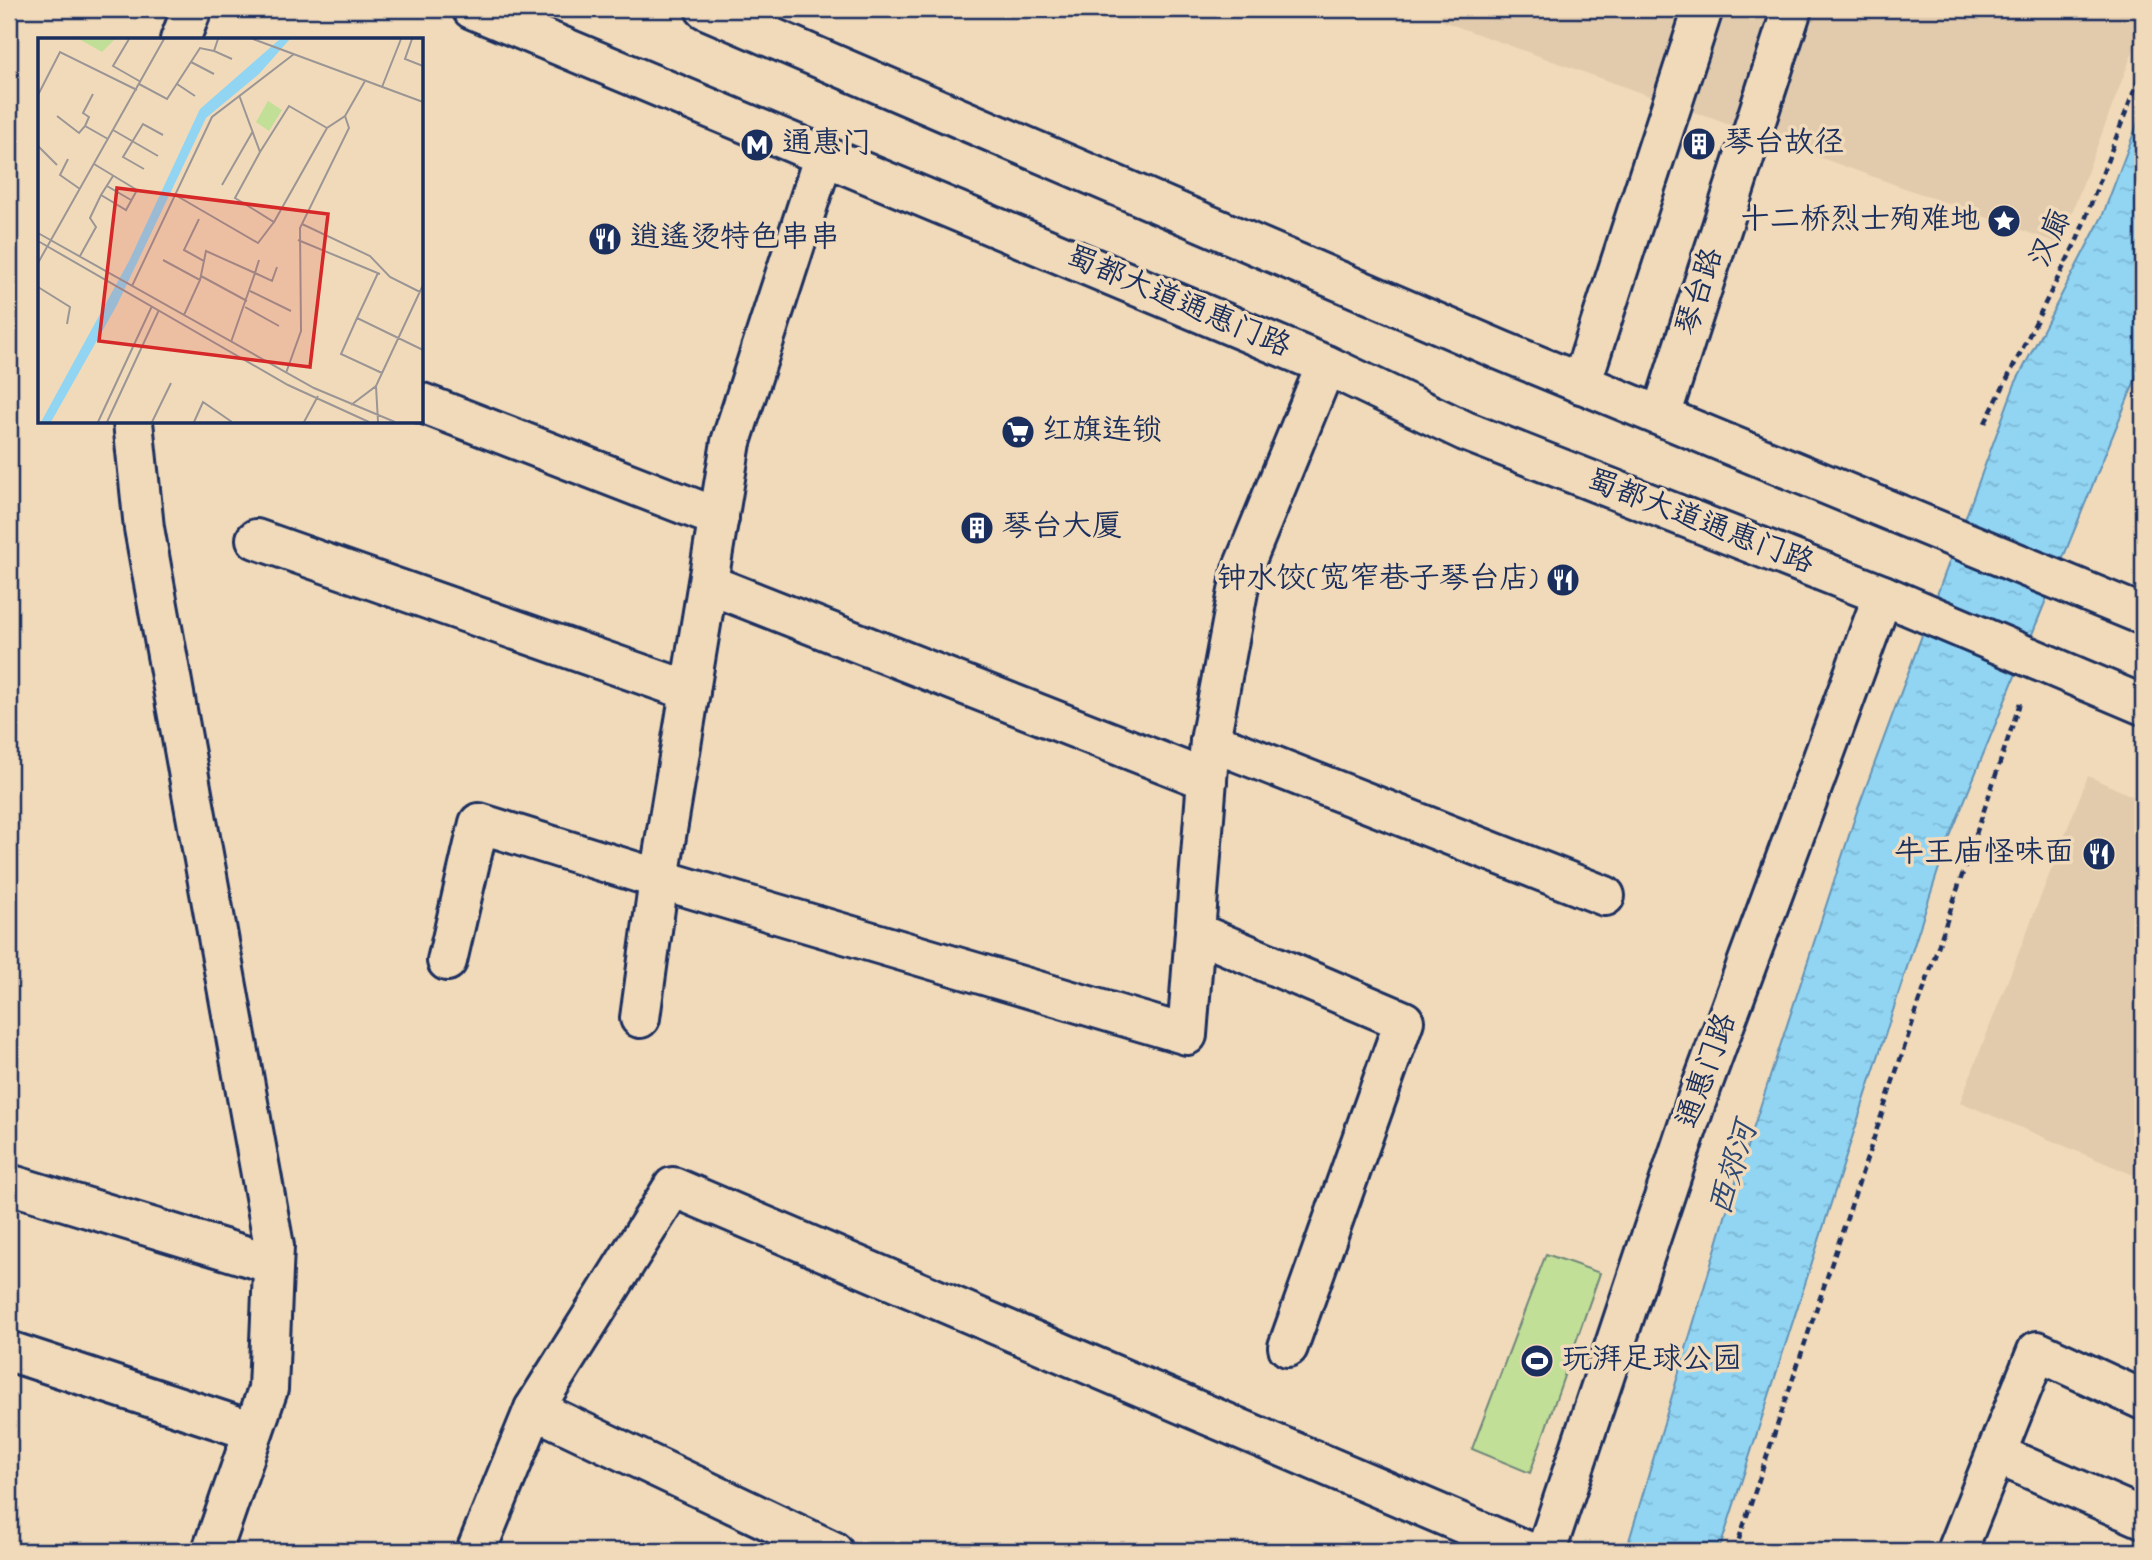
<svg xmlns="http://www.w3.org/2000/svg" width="2152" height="1560" font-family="'Indie Flower','LXGW WenKai TC',sans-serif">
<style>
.built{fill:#e2cbac}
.green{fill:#c2df97;stroke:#6e877a;stroke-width:2}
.water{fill:url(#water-ripples);stroke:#6293b7;stroke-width:2}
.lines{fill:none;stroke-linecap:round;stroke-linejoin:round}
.minor-casing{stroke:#1b2f5e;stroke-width:44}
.major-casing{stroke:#1b2f5e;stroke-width:44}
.path{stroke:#1b2f5e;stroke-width:4.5;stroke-dasharray:7 5;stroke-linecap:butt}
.minor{stroke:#f0dab9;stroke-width:38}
.major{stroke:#f0dab9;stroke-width:38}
.labels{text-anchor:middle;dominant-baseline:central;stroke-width:7;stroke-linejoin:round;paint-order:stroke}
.poi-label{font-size:30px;fill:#1b2f5e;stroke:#f0dab9;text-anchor:start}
.street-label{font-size:30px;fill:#1b2f5e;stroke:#f0dab9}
.water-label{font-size:32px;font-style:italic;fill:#2d4874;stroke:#f0dab9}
.inset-road{fill:none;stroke:#9b9695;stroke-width:2}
.view{fill:#d62828;fill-opacity:0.15;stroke:#d62828;stroke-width:3.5}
.inset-edge{fill:none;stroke:#1b2f5e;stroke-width:3.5}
</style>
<defs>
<pattern id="water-ripples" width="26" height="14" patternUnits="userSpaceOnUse" patternTransform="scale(1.75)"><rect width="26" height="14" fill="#91d5f3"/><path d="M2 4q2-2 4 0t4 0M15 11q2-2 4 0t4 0" fill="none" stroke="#7cb7d3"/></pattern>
</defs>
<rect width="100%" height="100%" fill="#f0dab9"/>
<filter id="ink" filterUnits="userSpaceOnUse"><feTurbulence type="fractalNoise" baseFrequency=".0143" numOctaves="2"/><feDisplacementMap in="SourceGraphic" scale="14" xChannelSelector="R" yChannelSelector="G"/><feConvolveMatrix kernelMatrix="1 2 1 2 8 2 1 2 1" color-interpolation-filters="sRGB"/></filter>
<g filter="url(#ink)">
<g class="built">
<path d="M 1442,9 L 2143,9 L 2143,25 L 2060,244 L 1439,20 Z"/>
<path d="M 2088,776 L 2143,801 L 2143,1179 L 1960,1102 Z"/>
</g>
<path class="green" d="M 1546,1254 L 1600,1273 L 1530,1473 L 1472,1449 Z"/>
<path class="water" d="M 2143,109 L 2143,361 L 1946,846 L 1719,1551 L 1626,1551 L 1733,1190 L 1857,811 L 2015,384 L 2102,217 Z"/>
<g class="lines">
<defs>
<g id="minor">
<path d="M 180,40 L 192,9"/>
<path d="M 824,155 L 731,442 L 659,879 L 1187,1035 L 1195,932"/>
<path d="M 1326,365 L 1242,570 L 1210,741 L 1605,896"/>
<path d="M 1581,384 L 1703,9"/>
<path d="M 422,403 L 719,518"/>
<path d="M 1661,416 L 1792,9"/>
<path d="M 133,422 L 144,528 L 274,1246 L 268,1389 L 212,1551"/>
<path d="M 256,539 L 690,691"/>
<path d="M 708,584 L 1207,780"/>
<path d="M 1210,741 L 1195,932 L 1404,1021 L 1288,1347"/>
<path d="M 447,961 L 479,823 L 659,879 L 640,1018"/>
<path d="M 9,1184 L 273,1264"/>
<path d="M 9,1351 L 253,1431"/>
<path d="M 534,1409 L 673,1187 L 1527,1551"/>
<path d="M 1996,1454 L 2143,1518"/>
<path d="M 476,1551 L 534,1409 L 833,1551"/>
<path d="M 1546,1551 L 1696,1102 L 1883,595"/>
<path d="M 1957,1551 L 2037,1351 L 2143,1400"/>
</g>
<g id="major">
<path d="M 472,9 L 1326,365 L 1465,431 L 1883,595 L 2143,705"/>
<path d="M 705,9 L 1500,350 L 2143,615"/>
</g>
</defs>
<use href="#minor" class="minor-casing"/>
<use href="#major" class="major-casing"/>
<g class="path">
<path d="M 1985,423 L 2078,238 L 2143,67"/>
<path d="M 1735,1551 L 2020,703"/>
</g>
<use href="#minor" class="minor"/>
<use href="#major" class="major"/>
</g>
</g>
<defs>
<symbol id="building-disc" viewBox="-11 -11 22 22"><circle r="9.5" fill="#1b2f5e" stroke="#f0dab9"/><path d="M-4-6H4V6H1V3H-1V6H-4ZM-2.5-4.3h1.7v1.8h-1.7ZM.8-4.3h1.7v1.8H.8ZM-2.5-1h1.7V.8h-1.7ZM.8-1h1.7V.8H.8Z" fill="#fff"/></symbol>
<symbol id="metro-disc" viewBox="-11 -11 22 22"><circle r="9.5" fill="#1b2f5e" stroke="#f0dab9"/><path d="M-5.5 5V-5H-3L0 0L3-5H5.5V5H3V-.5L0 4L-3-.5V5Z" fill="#fff"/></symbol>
<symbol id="sight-disc" viewBox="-11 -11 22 22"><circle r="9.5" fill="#1b2f5e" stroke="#f0dab9"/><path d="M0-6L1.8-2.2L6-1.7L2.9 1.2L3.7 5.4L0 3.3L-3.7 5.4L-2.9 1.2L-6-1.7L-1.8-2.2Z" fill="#fff"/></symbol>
<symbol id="restaurant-disc" viewBox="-11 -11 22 22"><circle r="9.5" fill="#1b2f5e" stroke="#f0dab9"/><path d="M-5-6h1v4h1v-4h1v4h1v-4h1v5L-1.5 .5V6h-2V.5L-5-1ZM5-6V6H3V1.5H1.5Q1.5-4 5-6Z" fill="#fff"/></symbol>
<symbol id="supermarket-disc" viewBox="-11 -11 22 22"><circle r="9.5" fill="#1b2f5e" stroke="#f0dab9"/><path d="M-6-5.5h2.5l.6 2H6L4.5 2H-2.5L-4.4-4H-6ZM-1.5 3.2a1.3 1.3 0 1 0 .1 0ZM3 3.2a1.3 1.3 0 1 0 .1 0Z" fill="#fff"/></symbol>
<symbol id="stadium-disc" viewBox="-11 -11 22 22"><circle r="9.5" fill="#1b2f5e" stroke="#f0dab9"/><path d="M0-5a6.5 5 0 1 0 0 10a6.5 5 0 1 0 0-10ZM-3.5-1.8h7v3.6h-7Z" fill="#fff"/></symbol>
</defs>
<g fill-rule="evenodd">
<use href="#building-disc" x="1680" y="125" width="38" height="38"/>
<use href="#metro-disc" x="738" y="126" width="38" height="38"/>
<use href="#sight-disc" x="1985" y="202" width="38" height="38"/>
<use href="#restaurant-disc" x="586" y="220" width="38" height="38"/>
<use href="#supermarket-disc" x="999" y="413" width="38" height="38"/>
<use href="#building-disc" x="958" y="509" width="38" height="38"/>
<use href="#restaurant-disc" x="1544" y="561" width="38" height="38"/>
<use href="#restaurant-disc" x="2080" y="835" width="38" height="38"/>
<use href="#stadium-disc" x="1518" y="1342" width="38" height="38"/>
</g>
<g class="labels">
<g class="poi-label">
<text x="1724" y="144">琴台故径</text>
<text x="782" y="145">通惠门</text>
<text x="1980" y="221" text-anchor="end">十二桥烈士殉难地</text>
<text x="630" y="239">逍遥烫特色串串</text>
<text x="1042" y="432">红旗连锁</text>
<text x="1002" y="528">琴台大厦</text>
<text x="1538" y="580" text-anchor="end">钟水饺(宽窄巷子琴台店)</text>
<text x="2074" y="854" text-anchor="end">牛王庙怪味面</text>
<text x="1562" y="1361">玩湃足球公园</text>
</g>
<g class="street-label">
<text transform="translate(2052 239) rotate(-66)">汉廊</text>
<text transform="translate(1701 292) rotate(-72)">琴台路</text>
<text transform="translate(1178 303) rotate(23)">蜀都大道通惠门路</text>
<text transform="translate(1700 523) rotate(21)">蜀都大道通惠门路</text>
<text transform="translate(1708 1071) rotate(-70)">通惠门路</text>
</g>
<g class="water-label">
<text transform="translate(1735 1169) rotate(-73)">西郊河</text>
</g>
</g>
<g transform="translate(38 38)">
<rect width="385" height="385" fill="#f0dab9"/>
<path d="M 41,1 L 77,1 L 64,14 ZM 230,63 L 244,72 L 231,93 L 218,84 Z" fill="#c2df97"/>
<path d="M 242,1 L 252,1 L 221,36 L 168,80 L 79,267 L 13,384 L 3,384 L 91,223 L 162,71 Z" fill="#91d5f3"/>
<path class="inset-road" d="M 91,1 L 75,28 L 103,44M 180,1 L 176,13 L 194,21M 215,1 L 385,64M 374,1 L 367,21 L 385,28M 153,24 L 176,36M 101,46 L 129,61 L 162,10 L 176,13M 139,46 L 157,58M 344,49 L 363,1M 0,57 L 22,14 L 99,52M 201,57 L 222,114 L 251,68 L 289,90M 19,78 L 41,95 L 47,88 L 70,101M 47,88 L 51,79 L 45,75 L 55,56M 75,92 L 120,118M 0,108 L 19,127M 222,114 L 197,160 L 236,184 L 289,90 L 307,78 L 327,43M 30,121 L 22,137 L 42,151M 56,126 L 99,152 L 88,172 L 63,157 L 75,138M 106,131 L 85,119 L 105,86 L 125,97M 184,147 L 215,93M 69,148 L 93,162M 139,158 L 220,205 L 236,184M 161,181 L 146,212 L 166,223 L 162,242M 264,186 L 332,218 L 352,239 L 382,254M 0,195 L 276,350 L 357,384M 260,202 L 342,236M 0,203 L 250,347 L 331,384M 42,218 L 58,189 L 52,180 L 63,157M 125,222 L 162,242 L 146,277M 221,222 L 217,235 L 234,243 L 239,229M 166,223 L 168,213 L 217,235 L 193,304M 0,225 L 126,1M 340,235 L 319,280 L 385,312M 163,238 L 209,263M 94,248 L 174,79 L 256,16M 0,249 L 32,269 L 29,286M 212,253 L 253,273M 207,269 L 241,288M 319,280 L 303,316 L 344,335M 248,335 L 263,293 L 262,190 L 311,90 L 307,78M 338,348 L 340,384M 313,367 L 338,348 L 385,247M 60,384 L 114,268M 69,384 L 121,272M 114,384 L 133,345M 156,384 L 165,364 L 194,384M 266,384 L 280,358"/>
<path class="view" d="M 79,150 L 290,176 L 272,329 L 61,303 Z"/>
<rect width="385" height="385" class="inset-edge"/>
</g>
<rect width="2152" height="1560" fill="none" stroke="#f0dab9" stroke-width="35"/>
<rect x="18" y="18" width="2117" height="1525" fill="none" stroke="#1b2f5e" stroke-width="2.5" filter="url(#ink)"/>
</svg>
